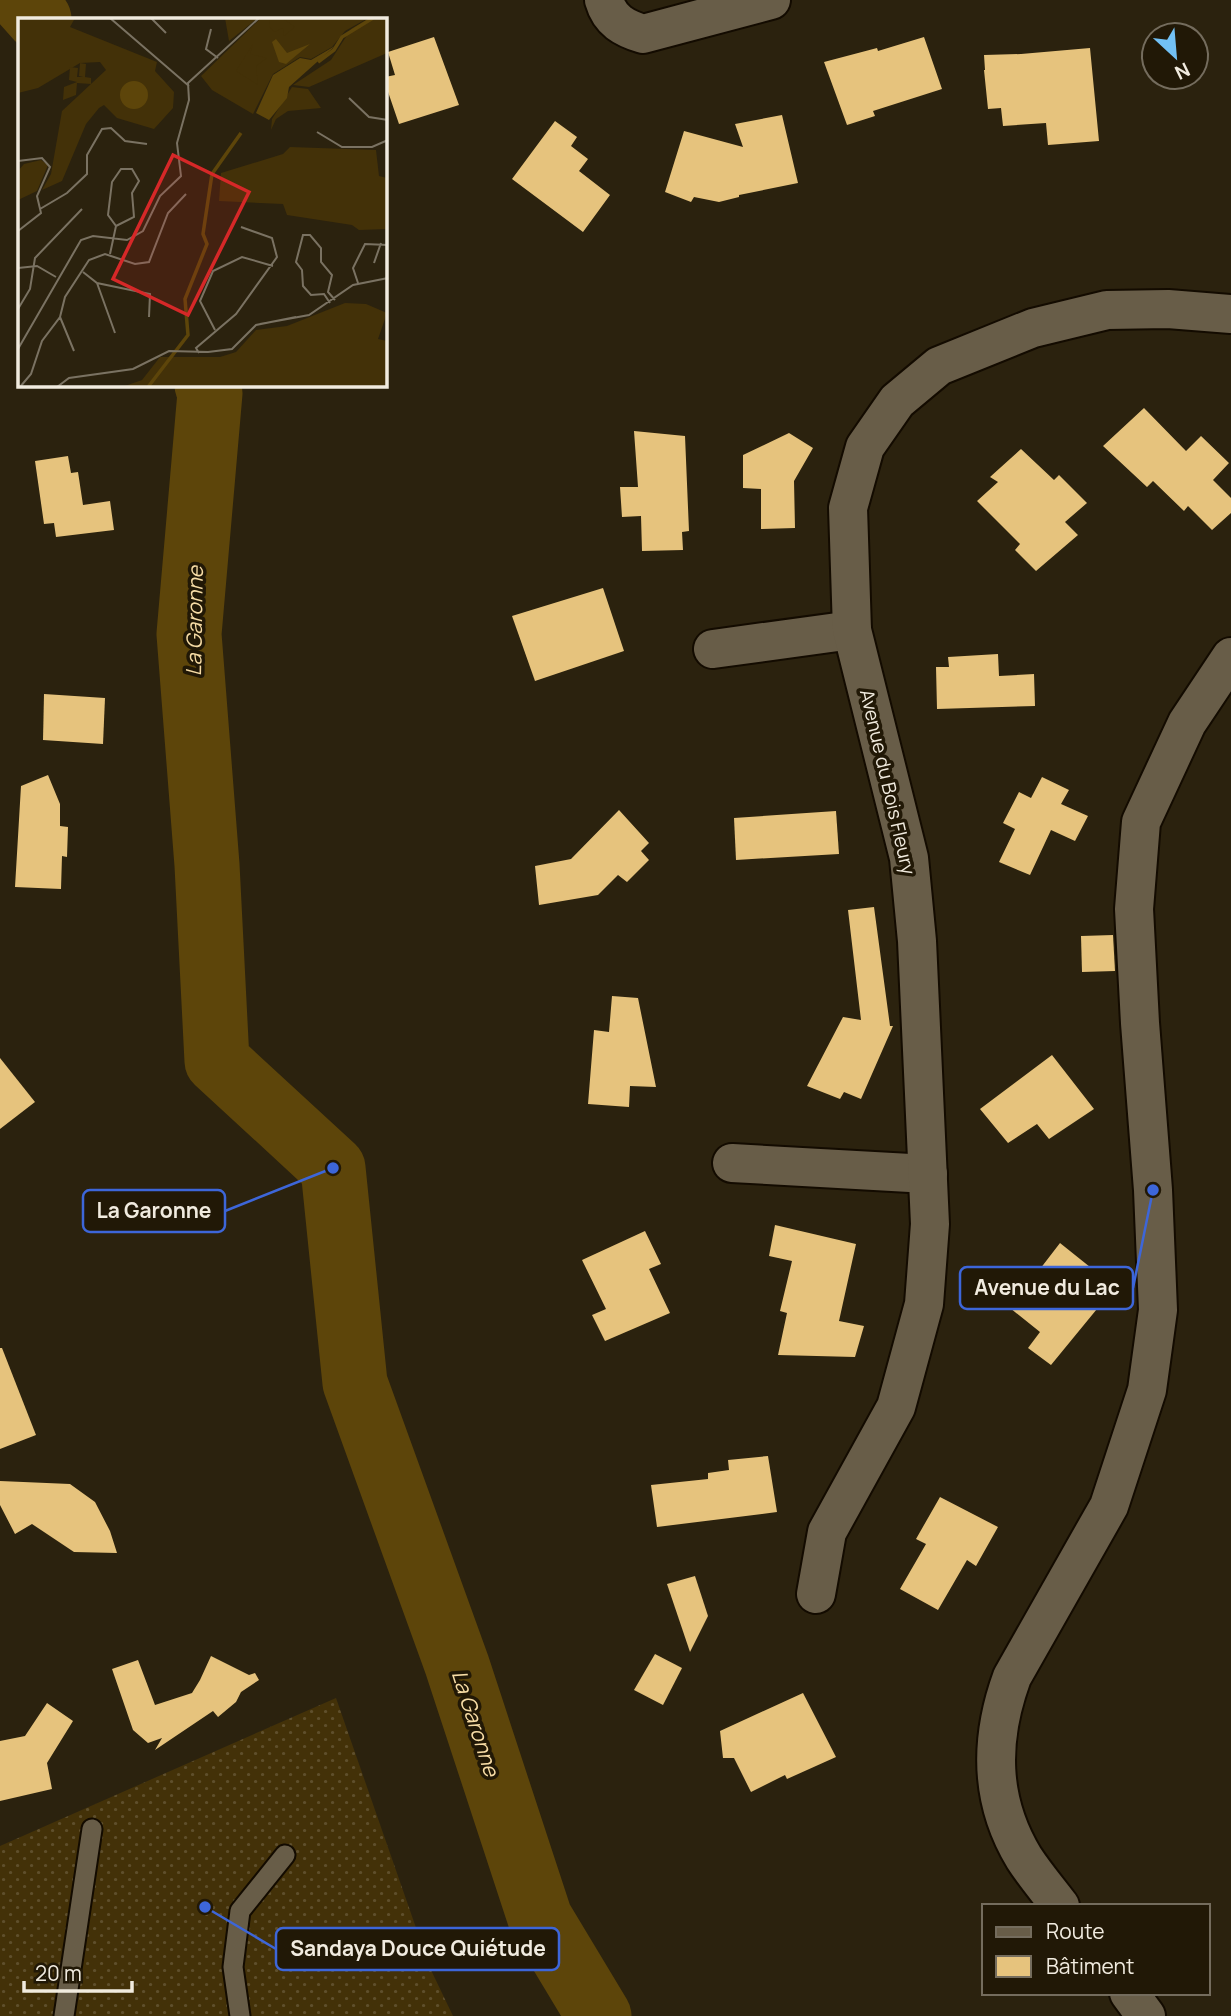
<svg xmlns="http://www.w3.org/2000/svg" width="1231" height="2016" font-family="Manrope,sans-serif">
<style>
.grass{fill:url(#grass-dots)}
.lines{fill:none;stroke-linecap:round;stroke-linejoin:round}
.river{stroke:#5d450a;stroke-width:65}
.building{fill:#e6c37d}
.lane-casing{stroke:#130b00;stroke-width:23}
.street-casing{stroke:#130b00;stroke-width:42}
.lane{stroke:#685d48;stroke-width:19}
.street{stroke:#685d48;stroke-width:38}
.labels{text-anchor:middle;dominant-baseline:central;stroke-width:7;stroke-linejoin:round;paint-order:stroke}
.street-label{font-size:19px;fill:#f1ebdf;stroke:#211806}
.water-label{font-size:21px;font-style:italic;fill:#f7dca5;stroke:#211806}
.inset-river{fill:none;stroke:#5d450a;stroke-width:3.5}
.inset-road{fill:none;stroke:#7a7262;stroke-width:2}
.view{fill:#d62828;fill-opacity:0.15;stroke:#d62828;stroke-width:3.5}
.inset-edge{fill:none;stroke:#f1ebdf;stroke-width:3.5}
.leader{fill:none;stroke:#3d66d9;stroke-width:2.5}
.callout-dot{fill:#3d66d9;stroke:#211806;stroke-width:2.5}
.callout{fill:#211806;stroke:#3d66d9;stroke-width:2.5}
.callout-label{font-size:21px;text-anchor:middle;font-weight:bold;fill:#f1ebdf}
</style>
<defs>
<pattern id="grass-dots" width="8" height="8" patternUnits="userSpaceOnUse" patternTransform="scale(1.75)"><rect width="8" height="8" fill="#433108"/><path d="M2 2h.1M6 6h.1" fill="none" stroke="#5f4f2c" stroke-width="1.8" stroke-linecap="round"/></pattern>
</defs>
<rect width="100%" height="100%" fill="#2b220e"/>
<path class="grass" d="M 336,1698 L 430,1968 L 453,2016 L 0,2016 L 0,1846 Z"/>
<g class="lines">
<g class="river">
<path d="M 22,0 L 39,19"/>
<path d="M 207,385 L 210,393 L 189,634 L 207,865 L 217,1061 L 333,1168 L 355,1383 L 457,1665 L 540,1918 L 599,2016"/>
</g>
</g>
<g class="building">
<path d="M 434,37 L 459,105 L 399,124 L 385,83 L 385,77 L 395,75 L 388,52 Z"/>
<path d="M 924,37 L 942,89 L 873,111 L 875,116 L 847,125 L 824,62 L 877,48 L 878,51 Z"/>
<path d="M 1090,48 L 1099,141 L 1048,145 L 1046,123 L 1003,126 L 1001,108 L 988,109 L 984,70 L 985,70 L 984,55 L 1021,54 Z"/>
<path d="M 782,115 L 798,183 L 739,195 L 739,197 L 719,202 L 694,197 L 691,202 L 665,192 L 684,131 L 743,147 L 735,124 Z"/>
<path d="M 555,121 L 577,137 L 571,146 L 588,159 L 579,171 L 610,195 L 583,232 L 512,179 Z"/>
<path d="M 1144,408 L 1186,451 L 1201,436 L 1229,463 L 1213,480 L 1231,498 L 1231,513 L 1212,530 L 1188,506 L 1184,511 L 1153,481 L 1147,487 L 1103,446 Z"/>
<path d="M 634,431 L 685,436 L 689,531 L 682,532 L 683,550 L 642,551 L 641,516 L 622,517 L 620,487 L 638,487 Z"/>
<path d="M 789,433 L 813,448 L 794,481 L 795,528 L 761,529 L 761,489 L 743,488 L 743,455 Z"/>
<path d="M 1021,449 L 1054,480 L 1059,475 L 1087,503 L 1065,522 L 1078,535 L 1036,571 L 1015,550 L 1020,544 L 977,501 L 998,482 L 990,477 Z"/>
<path d="M 68,456 L 71,473 L 78,472 L 83,505 L 110,501 L 114,530 L 56,537 L 54,523 L 44,524 L 35,461 Z"/>
<path d="M 603,588 L 624,651 L 535,681 L 512,616 Z"/>
<path d="M 998,654 L 999,676 L 1034,674 L 1035,706 L 937,709 L 936,667 L 949,667 L 948,657 Z"/>
<path d="M 44,694 L 105,698 L 103,744 L 43,740 Z"/>
<path d="M 48,775 L 60,804 L 60,826 L 68,827 L 67,857 L 62,856 L 61,889 L 15,887 L 21,786 Z"/>
<path d="M 1042,777 L 1069,790 L 1061,804 L 1088,816 L 1075,841 L 1051,830 L 1030,875 L 999,862 L 1015,829 L 1003,823 L 1019,792 L 1031,798 Z"/>
<path d="M 619,810 L 649,843 L 641,851 L 649,860 L 627,882 L 618,875 L 598,895 L 539,905 L 535,866 L 571,859 Z"/>
<path d="M 836,811 L 839,854 L 736,860 L 734,818 Z"/>
<path d="M 874,907 L 890,1026 L 893,1026 L 861,1099 L 844,1092 L 840,1099 L 807,1086 L 843,1017 L 861,1020 L 848,910 Z"/>
<path d="M 1113,935 L 1115,971 L 1082,972 L 1081,936 Z"/>
<path d="M 612,996 L 638,998 L 656,1087 L 630,1086 L 629,1107 L 588,1104 L 594,1030 L 609,1032 Z"/>
<path d="M 1052,1055 L 1094,1109 L 1049,1139 L 1037,1124 L 1008,1143 L 980,1109 Z"/>
<path d="M 0,1058 L 35,1102 L 0,1129 Z"/>
<path d="M 775,1225 L 856,1244 L 839,1321 L 864,1326 L 855,1357 L 778,1355 L 787,1313 L 780,1311 L 792,1261 L 769,1256 Z"/>
<path d="M 645,1231 L 661,1264 L 649,1269 L 670,1313 L 605,1341 L 592,1315 L 606,1309 L 582,1260 Z"/>
<path d="M 1060,1243 L 1115,1287 L 1051,1365 L 1028,1348 L 1040,1332 L 1010,1308 Z"/>
<path d="M 0,1348 L 2,1348 L 36,1435 L 0,1449 Z"/>
<path d="M 768,1456 L 777,1512 L 657,1527 L 651,1485 L 708,1479 L 708,1473 L 729,1470 L 728,1460 Z"/>
<path d="M 0,1481 L 70,1484 L 95,1502 L 110,1531 L 117,1553 L 74,1552 L 32,1524 L 15,1534 L 0,1505 Z"/>
<path d="M 940,1497 L 998,1527 L 976,1566 L 967,1560 L 938,1610 L 900,1589 L 926,1544 L 916,1539 Z"/>
<path d="M 695,1576 L 708,1616 L 690,1652 L 667,1584 Z"/>
<path d="M 655,1654 L 682,1668 L 663,1705 L 634,1690 Z"/>
<path d="M 211,1656 L 249,1675 L 255,1673 L 259,1680 L 241,1692 L 236,1702 L 218,1717 L 213,1711 L 155,1750 L 162,1738 L 148,1743 L 133,1730 L 112,1669 L 138,1660 L 155,1705 L 192,1693 L 200,1680 Z"/>
<path d="M 803,1693 L 836,1757 L 787,1779 L 785,1775 L 751,1792 L 734,1758 L 723,1758 L 720,1731 Z"/>
<path d="M 47,1703 L 73,1721 L 47,1763 L 52,1789 L 0,1801 L 0,1741 L 25,1736 Z"/>
</g>
<g class="lines">
<defs>
<g id="lane">
<path d="M 64,2016 L 92,1829"/>
<path d="M 240,2016 L 233,1967 L 240,1911 L 285,1855"/>
</g>
<g id="street">
<path d="M 604,0 C 610,21 624,28 643,34 L 771,0"/>
<path d="M 713,649 L 852,630"/>
<path d="M 732,1163 L 928,1174"/>
<path d="M 816,1594 L 827,1532 L 896,1407 L 924,1304 L 930,1224 L 917,941 L 909,858 L 852,630 L 848,508 L 865,447 L 897,401 L 939,366 L 1033,328 L 1107,310 L 1168,309 L 1231,314"/>
<path d="M 1060,1906 C 1048,1890 1035,1875 1024,1858 C 989,1800 989,1740 1012,1677 L 1109,1506 L 1147,1390 L 1158,1310 L 1153,1190 L 1140,1023 L 1134,909 L 1141,822 L 1187,723 L 1231,657"/>
<path d="M 1129,1993 L 1146,2016"/>
</g>
</defs>
<use href="#lane" class="lane-casing"/>
<use href="#street" class="street-casing"/>
<use href="#lane" class="lane"/>
<use href="#street" class="street"/>
</g>
<g class="labels">
<g class="street-label">
<text transform="translate(888 782) rotate(77)">Avenue du Bois Fleury</text>
</g>
<g class="water-label">
<text transform="translate(194 621) rotate(-89)">La Garonne</text>
<text transform="translate(476 1723) rotate(72)">La Garonne</text>
</g>
</g>
<g transform="translate(18 18)">
<rect width="369" height="369" fill="#2b220e"/>
<path d="M 0,0 L 57,0 L 52,9 L 139,44 L 137,53 L 156,74 L 155,90 L 136,111 L 99,100 L 86,87 L 81,90 L 68,106 L 44,163 L 24,172 L 33,156 L 44,93 L 88,52 L 82,44 L 62,45 L 20,70 L 0,75 ZM 207,0 L 240,0 L 211,23 ZM 243,0 L 350,0 L 327,13 L 314,29 L 293,41 L 282,39 L 255,56 L 235,96 L 194,72 L 183,58 ZM 272,129 L 358,132 L 361,158 L 369,160 L 369,211 L 341,212 L 334,207 L 269,197 L 265,186 L 201,183 L 203,155 L 265,136 ZM 23,142 L 30,147 L 19,173 L 0,182 L 0,153 L 6,146 Z" fill="#433108"/>
<path d="M 252,0 L 264,0 L 277,9 L 266,18 L 265,10 L 256,14 L 251,8 ZM 351,0 L 369,0 L 369,35 L 291,69 L 275,67 L 313,42 L 333,11 ZM 235,26 L 232,36 L 249,40 L 238,48 L 240,67 L 218,53 ZM 274,69 L 290,71 L 303,90 L 270,93 L 258,101 L 253,112 L 254,101 ZM 327,285 L 348,286 L 369,295 L 360,321 L 369,323 L 369,369 L 104,369 L 124,362 L 142,339 L 202,339 L 218,334 L 238,312 L 269,308 Z" fill="#433108"/>
<path d="M 62,45 L 68,46 L 67,59 L 73,60 L 73,66 L 59,65 L 58,77 L 45,82 L 46,69 L 59,64 L 51,62 L 52,49 L 60,50 L 59,59 L 65,59 L 61,58 Z" fill="#433108"/>
<path d="M 258,21 L 269,35 L 292,26 L 268,46 L 261,44 L 254,24 ZM 317,28 L 271,69 L 269,80 L 251,102 L 238,95 L 255,57 L 282,40 L 293,42 ZM102 77a14 14 0 1 1 28 0a14 14 0 1 1-28 0Z" fill="#5d450a"/>
<path class="inset-river" d="M 300,44 L 316,32 L 324,19 L 355,0M 130,369 L 170,317 L 167,281 L 189,226 L 185,216 L 194,156 L 223,115"/>
<path class="inset-road" d="M 92,0 L 171,68M 133,0 L 148,15M 193,11 L 188,31 L 200,40M 331,80 L 351,99 L 370,102M 299,114 L 324,129 L 354,129 L 370,122M 0,143 L 24,140 L 32,149 L 19,178 L 23,195 L 0,213M 22,191 L 49,175 L 69,156 L 69,137 L 84,111 L 93,110 L 107,123 L 129,126M 92,236 L 98,208 L 90,197 L 94,164 L 103,151 L 114,151 L 121,163 L 114,175 L 116,199 L 98,208M 356,245 L 363,225M 0,250 L 19,248 L 38,259M 65,254 L 79,265 L 132,276 L 131,299M 79,265 L 97,315M 340,265 L 335,250 L 347,226 L 370,227M 312,285 L 306,276 L 293,277 L 285,268 L 284,252 L 278,244 L 285,217 L 292,217 L 303,230 L 303,244 L 314,257 L 310,274 L 317,282M 0,291 L 12,271 L 17,240 L 64,191M 42,299 L 56,333M 242,306 L 291,297 L 335,267 L 370,260M 197,312 L 182,283 L 195,253 L 224,239 L 255,248M 0,331 L 63,222 L 75,218 L 109,222 L 125,213 L 142,178 L 163,158 L 159,125 L 171,82 L 170,65 L 241,0M 190,334 L 214,331 L 238,307 L 278,299M 181,335 L 178,330 L 218,296 L 259,239 L 254,220 L 223,209M 2,369 L 13,356 L 24,323 L 42,299 L 47,279 L 71,242 L 87,236 L 117,246 L 131,244 L 150,195 L 168,176M 39,369 L 51,360 L 115,351 L 151,333 L 191,334"/>
<path class="view" d="M 155,137 L 231,174 L 170,297 L 95,261 Z"/>
<rect width="369" height="369" class="inset-edge"/>
</g>
<path class="leader" d="M333 1168L225 1211M1153 1190L1133 1288M205 1907L276 1949"/>
<g class="callout-dot">
<circle cx="333" cy="1168" r="7"/>
<circle cx="1153" cy="1190" r="7"/>
<circle cx="205" cy="1907" r="7"/>
</g>
<g class="callout">
<rect x="83" y="1190" width="142" height="42" rx="7"/>
<rect x="960" y="1267" width="173" height="42" rx="7"/>
<rect x="276" y="1928" width="283" height="42" rx="7"/>
</g>
<g class="callout-label">
<text x="154" y="1218">La Garonne</text>
<text x="1047" y="1295">Avenue du Lac</text>
<text x="418" y="1956">Sandaya Douce Quiétude</text>
</g>
<rect x="982" y="1904" width="228" height="91" fill="#211806" stroke="#746c5d" stroke-width="2"/>
<rect x="996" y="1927" width="35" height="10" fill="#685d48" stroke="#746c5d" stroke-width="2"/>
<text x="1046" y="1939" font-size="21" fill="#f1ebdf">Route</text>
<rect x="996" y="1956" width="35" height="21" fill="#e6c37d" stroke="#746c5d" stroke-width="2"/>
<text x="1046" y="1974" font-size="21" fill="#f1ebdf">Bâtiment</text>
<g transform="translate(1175 56) rotate(154)"><circle r="33" fill="#211806" stroke="#746c5d" stroke-width="2"/>
<path d="M0-5L12 26L0 18L-12 26Z" fill="#72c1f5"/>
<text y="-10" font-size="19" font-weight="bold" text-anchor="middle" fill="#f1ebdf">N</text>
</g>
<path d="M24 1981v10h108v-10" fill="none" stroke="#f1ebdf" stroke-width="3.5"/>
<text x="35" y="1981" font-size="21" fill="#f1ebdf" stroke="#211806" stroke-width="5" paint-order="stroke">20 m</text>
</svg>
